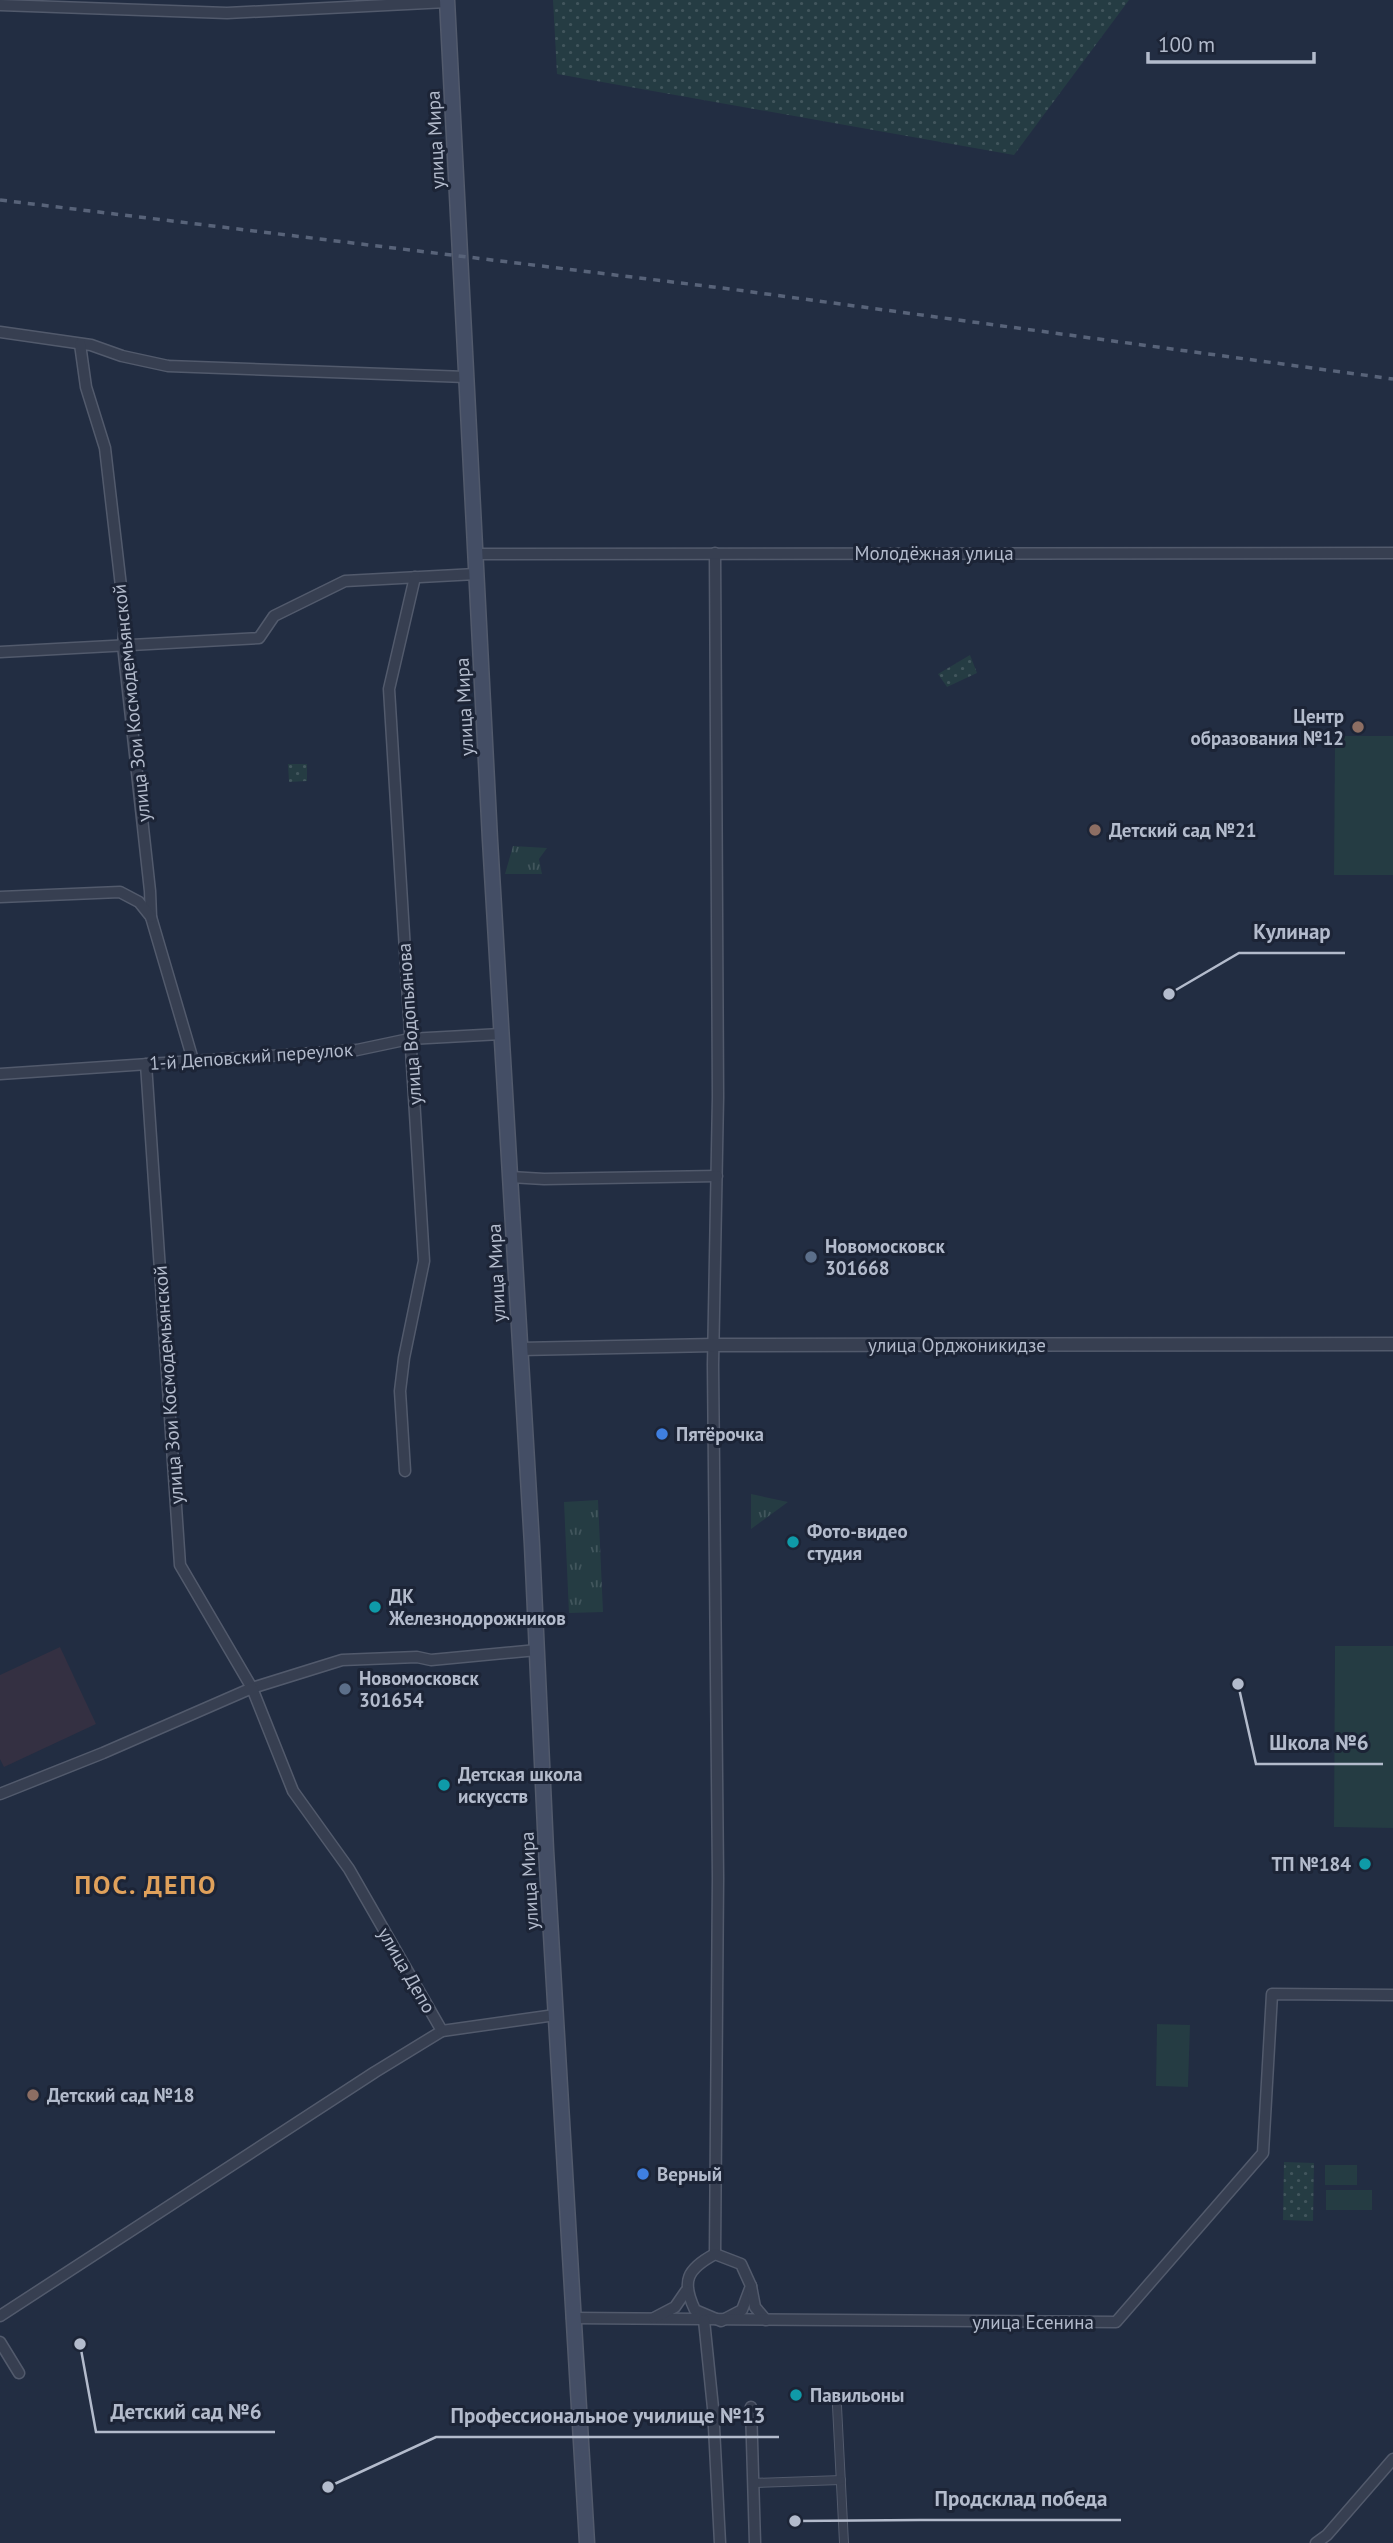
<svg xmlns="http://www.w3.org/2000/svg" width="1393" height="2543" font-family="'PT Sans',sans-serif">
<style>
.medical{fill:#343042}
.grass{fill:url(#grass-tufts)}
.park{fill:url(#park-dots)}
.pitch{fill:#253c43}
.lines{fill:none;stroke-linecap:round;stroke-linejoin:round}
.pedestrian-casing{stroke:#525a6c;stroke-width:10}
.minor-casing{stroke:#525a6c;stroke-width:13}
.tertiary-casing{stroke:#525a6c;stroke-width:15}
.secondary-casing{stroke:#525a6c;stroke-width:17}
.pedestrian{stroke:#373f51;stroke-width:8}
.minor{stroke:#373f51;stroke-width:10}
.tertiary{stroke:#373f51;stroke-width:12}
.secondary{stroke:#444e65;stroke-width:14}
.rail{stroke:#586379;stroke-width:3.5;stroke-dasharray:7 7;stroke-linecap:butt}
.education-dot{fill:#8d6e63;stroke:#1c2436;stroke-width:2.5}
.service-dot{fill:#5c6f8a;stroke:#1c2436;stroke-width:2.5}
.shop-dot{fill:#3f7fe0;stroke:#1c2436;stroke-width:2.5}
.culture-dot{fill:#0f9aa8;stroke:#1c2436;stroke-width:2.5}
.labels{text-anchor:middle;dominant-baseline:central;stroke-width:6;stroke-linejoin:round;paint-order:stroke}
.street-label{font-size:19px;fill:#b3bbcc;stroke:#1c2436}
.poi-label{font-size:19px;font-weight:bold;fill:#b3bbcc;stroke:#1c2436;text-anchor:start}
.district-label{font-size:26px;font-weight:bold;letter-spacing:2px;fill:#e0a15b;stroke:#1c2436}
.leader{fill:none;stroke:#b3bbcc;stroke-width:2.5}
.callout-dot{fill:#b3bbcc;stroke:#1c2436;stroke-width:2.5}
.callout-label{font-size:21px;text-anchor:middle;font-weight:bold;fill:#b3bbcc;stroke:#1c2436;stroke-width:6;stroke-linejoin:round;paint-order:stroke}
</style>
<defs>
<pattern id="grass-tufts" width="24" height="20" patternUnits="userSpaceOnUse" patternTransform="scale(1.75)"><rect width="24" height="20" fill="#253c43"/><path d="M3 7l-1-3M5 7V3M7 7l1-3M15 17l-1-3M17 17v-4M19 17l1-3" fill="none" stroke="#42565d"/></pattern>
<pattern id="park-dots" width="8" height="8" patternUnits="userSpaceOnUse" patternTransform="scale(1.75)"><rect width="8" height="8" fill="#253c43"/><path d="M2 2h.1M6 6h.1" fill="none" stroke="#42565d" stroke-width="1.8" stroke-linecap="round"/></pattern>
</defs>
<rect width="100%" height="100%" fill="#222d42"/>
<path class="medical" d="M 60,1647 L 96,1724 L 4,1767 L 0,1759 L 0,1675 Z"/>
<g class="grass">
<path d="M 513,846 L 547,848 L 539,859 L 542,874 L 505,874 Z"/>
<path d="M 751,1494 L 788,1502 L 751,1529 Z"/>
<path d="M 598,1500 L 603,1612 L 569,1613 L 564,1502 Z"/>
</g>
<g class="park">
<path d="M 553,0 L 1129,0 L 1014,155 L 557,74 Z"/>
<path d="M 970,655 L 977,673 L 947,687 L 938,674 Z"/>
<path d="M 288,764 L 307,764 L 307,781 L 289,782 Z"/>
<path d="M 1284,2162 L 1314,2163 L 1313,2221 L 1283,2220 Z"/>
</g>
<g class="pitch">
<path d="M 1335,736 L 1393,736 L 1393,875 L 1334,875 Z"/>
<path d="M 1335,1646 L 1393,1646 L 1393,1828 L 1334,1827 Z"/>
<path d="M 1157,2024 L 1190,2025 L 1188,2087 L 1156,2086 Z"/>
<rect x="1325" y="2165" width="32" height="20"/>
<rect x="1326" y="2190" width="46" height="20"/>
</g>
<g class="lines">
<defs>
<g id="pedestrian">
<path d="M 837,2406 L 844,2543"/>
<path d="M 753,2483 L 841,2480"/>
</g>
<g id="minor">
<path d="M 0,5 L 227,13 L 447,2"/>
<path d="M 0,332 L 91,345 L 122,356 L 168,366 L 466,377"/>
<path d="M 80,344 L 86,387 L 105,448 L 125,621 L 123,645 L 150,891 L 151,917 L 193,1060"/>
<path d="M 715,553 L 718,1097 L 713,1365 L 718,1878 L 715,2254"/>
<path d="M 475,554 L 1393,553"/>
<path d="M 0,652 L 259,638 L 274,616 L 345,581 L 476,574"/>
<path d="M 0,897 L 120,892 L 139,902 L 151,917"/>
<path d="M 146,1064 L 180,1565 L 252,1688 L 342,1660 L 417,1657 L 431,1660 L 537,1650"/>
<path d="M 0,1074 L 357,1050 L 409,1039 L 501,1034"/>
<path d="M 510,1177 L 544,1179 L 717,1176"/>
<path d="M 405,1471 L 400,1391 L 404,1358 L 424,1261 L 389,689 L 415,577"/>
<path d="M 0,1794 L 103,1753 L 252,1688 L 293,1791 L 349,1869 L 442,2031 L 375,2072 L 0,2316"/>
<path d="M 442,2031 L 555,2015"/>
<path d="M 715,2254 L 741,2264 L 751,2286 L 742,2310 L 721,2321 L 695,2310 C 681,2281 687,2269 715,2254 Z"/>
<path d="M 751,2286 L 755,2307 L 766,2320"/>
<path d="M 572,2318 L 1116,2322 L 1263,2153 L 1272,1994 L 1393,1995"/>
<path d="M 654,2318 L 675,2307 L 686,2291"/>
<path d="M 704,2320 L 713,2408 L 720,2543"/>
<path d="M 0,2342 L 19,2373"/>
<path d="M 751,2407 L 755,2543"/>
<path d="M 1316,2543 L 1327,2535 L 1393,2459"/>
</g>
<path id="tertiary" d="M 520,1349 L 714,1345 L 1393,1344"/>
<path id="secondary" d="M 447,0 L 490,840 L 532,1545 L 546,1850 L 587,2543"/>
</defs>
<use href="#pedestrian" class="pedestrian-casing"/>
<use href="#minor" class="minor-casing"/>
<use href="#tertiary" class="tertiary-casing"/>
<use href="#secondary" class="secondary-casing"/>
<use href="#pedestrian" class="pedestrian"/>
<use href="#minor" class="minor"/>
<use href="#tertiary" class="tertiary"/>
<use href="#secondary" class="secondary"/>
<path class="rail" d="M 0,200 L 730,289 L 1393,379"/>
</g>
<g class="education-dot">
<circle cx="1358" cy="727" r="7"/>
<circle cx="1095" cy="830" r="7"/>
<circle cx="33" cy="2095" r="7"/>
</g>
<g class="service-dot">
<circle cx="811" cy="1257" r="7"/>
<circle cx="345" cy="1689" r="7"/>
</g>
<g class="shop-dot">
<circle cx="662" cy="1434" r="7"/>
<circle cx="643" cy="2174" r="7"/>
</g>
<g class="culture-dot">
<circle cx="793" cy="1542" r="7"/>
<circle cx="375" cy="1607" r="7"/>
<circle cx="444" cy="1785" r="7"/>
<circle cx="1365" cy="1864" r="7"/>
<circle cx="796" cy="2395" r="7"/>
</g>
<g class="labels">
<g class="street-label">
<text transform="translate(435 140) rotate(-93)">улица Мира</text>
<text x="934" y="553">Молодёжная улица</text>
<text transform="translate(131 703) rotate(-96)">улица Зои Космодемьянской</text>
<text transform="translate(464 707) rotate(-93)">улица Мира</text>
<text transform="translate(409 1024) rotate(-94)">улица Водопьянова</text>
<text transform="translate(251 1056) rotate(-4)">1-й Деповский переулок</text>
<text transform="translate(496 1273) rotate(-93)">улица Мира</text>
<text x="957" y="1345">улица Орджоникидзе</text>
<text transform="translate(168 1385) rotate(-94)">улица Зои Космодемьянской</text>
<text transform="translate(529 1881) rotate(-93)">улица Мира</text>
<text transform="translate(407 1970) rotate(60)">улица Депо</text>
<text x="1033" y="2322">улица Есенина</text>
</g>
<g class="poi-label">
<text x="1344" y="716" text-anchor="end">Центр<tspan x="1344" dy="22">образования №12</tspan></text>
<text x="1109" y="830">Детский сад №21</text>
<text x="825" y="1246">Новомосковск<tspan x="825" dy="22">301668</tspan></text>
<text x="676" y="1434">Пятёрочка</text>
<text x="807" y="1531">Фото-видео<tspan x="807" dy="22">студия</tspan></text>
<text x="389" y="1596">ДК<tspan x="389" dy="22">Железнодорожников</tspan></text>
<text x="359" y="1678">Новомосковск<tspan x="359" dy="22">301654</tspan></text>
<text x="458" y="1774">Детская школа<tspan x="458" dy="22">искусств</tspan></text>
<text x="1351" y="1864" text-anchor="end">ТП №184</text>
<text x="47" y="2095">Детский сад №18</text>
<text x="657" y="2174">Верный</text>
<text x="810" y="2395">Павильоны</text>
</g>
<g class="district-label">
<text x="146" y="1884">ПОС. ДЕПО</text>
</g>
</g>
<path class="leader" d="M1169 994L1239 953H1345M1238 1684L1256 1764H1383M80 2344L96 2432H275M328 2487L436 2437H779M795 2521L920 2520H1121"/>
<g class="callout-dot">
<circle cx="1169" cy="994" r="7"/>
<circle cx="1238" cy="1684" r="7"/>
<circle cx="80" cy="2344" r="7"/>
<circle cx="328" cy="2487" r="7"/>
<circle cx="795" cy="2521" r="7"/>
</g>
<g class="callout-label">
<text x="1292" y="939">Кулинар</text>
<text x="1319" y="1750">Школа №6</text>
<text x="186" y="2419">Детский сад №6</text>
<text x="608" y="2423">Профессиональное училище №13</text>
<text x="1021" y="2506">Продсклад победа</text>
</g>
<path d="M1148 52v10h166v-10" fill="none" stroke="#b3bbcc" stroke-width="3.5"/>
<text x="1158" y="52" font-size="21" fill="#b3bbcc" stroke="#1c2436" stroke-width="5" paint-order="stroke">100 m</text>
</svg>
